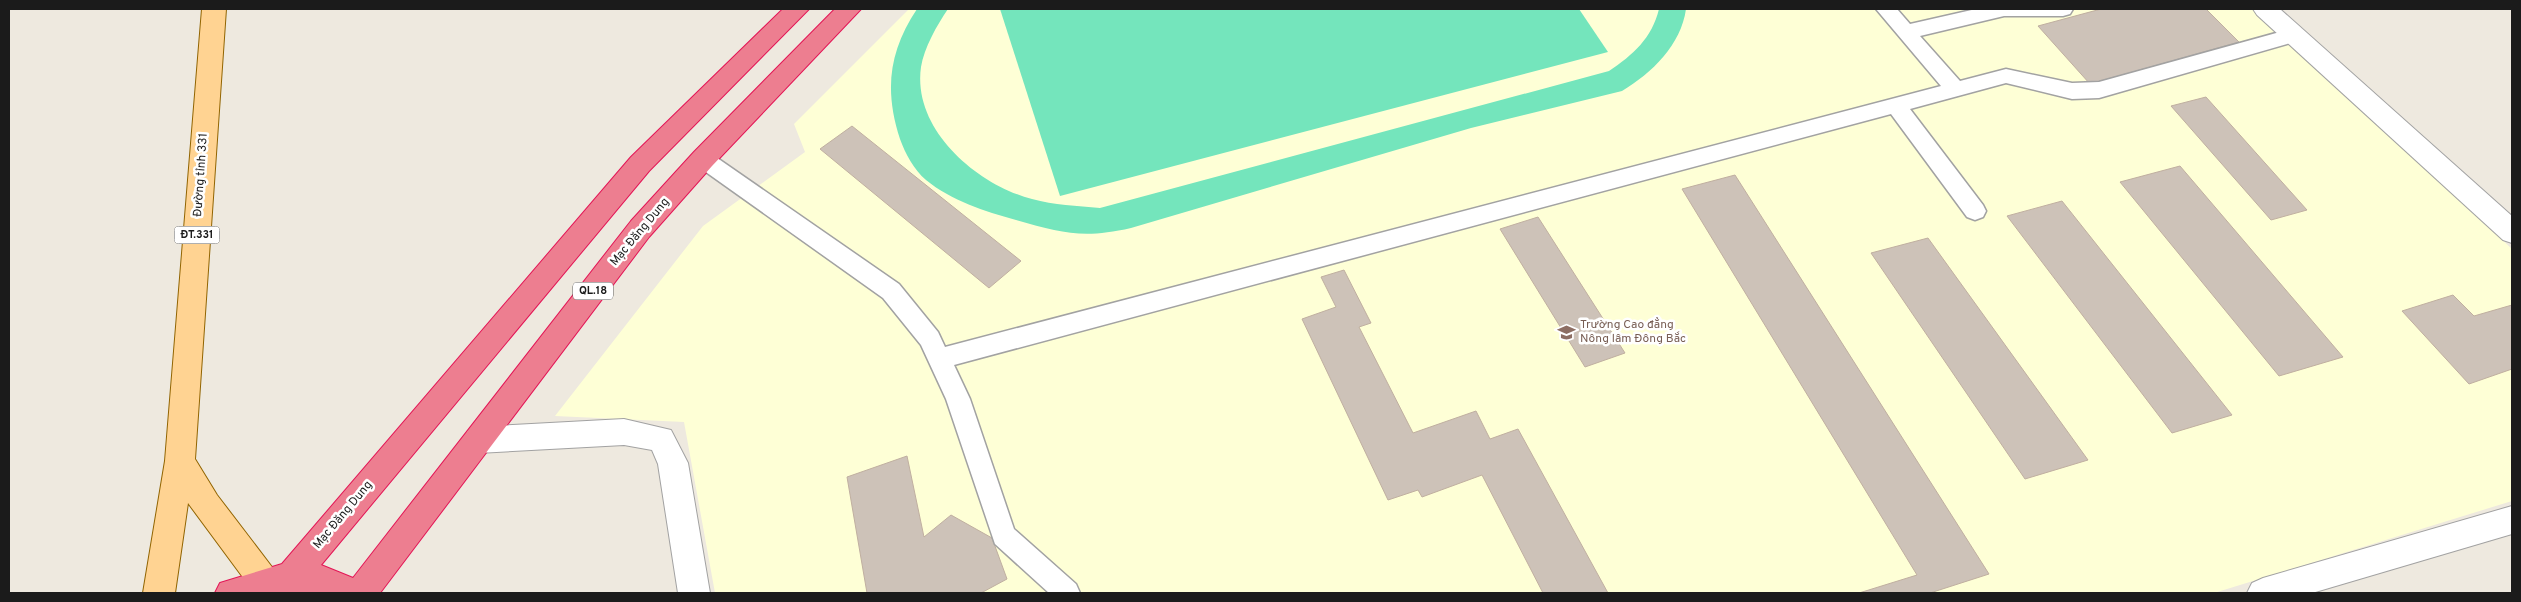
<svg xmlns="http://www.w3.org/2000/svg" width="2521" height="602" font-family="Overpass,sans-serif">
<style>
.education{fill:#feffd6}
.pitch{fill:#74e5bc}
.building{fill:#cdc2b8;stroke:#c0afa0}
.lines{fill:none;stroke-linecap:round;stroke-linejoin:round}
.lane-casing{stroke:#a2a2a2;stroke-width:3}
.street-casing{stroke:#a2a2a2;stroke-width:2}
.primary-casing{stroke:#916400;stroke-width:2}
.highway-casing{stroke:#e31556;stroke-width:2}
.lane{fill:#fff;fill-rule:evenodd}
.street{fill:#fff;fill-rule:evenodd}
.primary{fill:#ffd392;fill-rule:evenodd}
.highway{fill:#ed7e90;fill-rule:evenodd}
.labels{text-anchor:middle;dominant-baseline:central;stroke-width:5;stroke-linejoin:round;paint-order:stroke}
.shield{fill:#fff;stroke:#5f5f5f;stroke-width:1}
.shield-label{font-size:11px;font-weight:bold;fill:#1b1b1b}
.street-label{font-size:12px;fill:#1b1b1b;stroke:#fff}
.education-label{font-size:12px;fill:#785e54;stroke:#fff;text-anchor:start}
</style>
<rect width="100%" height="100%" fill="#eee9df"/>
<path class="education" d="M 909,9 L 2252,9 L 2280,32 L 2512,249 L 2512,501 L 2214,593 L 715,593 L 684,422 L 555,416 L 703,226 L 805,152 L 794,124 Z"/>
<g class="pitch">
<path d="M 917,9 L 948,9 C 937,25 924,48 921,67 C 912,130 978,185 1032,199 C 1054,205 1077,206 1100,208 L 1609,71 C 1633,55 1652,38 1659,9 L 1686,9 C 1681,45 1652,73 1622,91 L 1471,128 L 1131,228 C 1083,239 1062,233 1016,220 C 984,211 952,201 926,180 C 914,170 905,153 900,139 C 884,90 889,51 917,9 Z"/>
<path d="M 1000,9 L 1579,9 L 1608,52 L 1060,196 Z"/>
</g>
<g class="building">
<path d="M 2101,9 L 2206,9 L 2239,42 L 2090,84 L 2038,26 Z"/>
<path d="M 2206,97 L 2307,210 L 2271,220 L 2171,106 Z"/>
<path d="M 852,126 L 1021,261 L 989,288 L 820,149 Z"/>
<path d="M 2180,166 L 2343,357 L 2279,376 L 2120,182 Z"/>
<path d="M 1735,175 L 1989,574 L 1930,593 L 1859,593 L 1917,575 L 1682,189 Z"/>
<path d="M 2062,201 L 2232,415 L 2172,433 L 2007,216 Z"/>
<path d="M 1538,217 L 1625,353 L 1585,367 L 1500,229 Z"/>
<path d="M 1928,238 L 2088,460 L 2025,479 L 1871,253 Z"/>
<path d="M 1344,270 L 1371,323 L 1359,327 L 1413,433 L 1476,411 L 1490,439 L 1518,429 L 1608,593 L 1543,593 L 1482,475 L 1422,497 L 1418,490 L 1388,500 L 1302,319 L 1336,307 L 1321,277 Z"/>
<path d="M 2453,295 L 2474,316 L 2512,305 L 2512,369 L 2469,384 L 2402,311 Z"/>
<path d="M 907,456 L 924,537 L 951,515 L 992,538 L 1007,579 L 981,593 L 867,593 L 847,477 Z"/>
</g>
<g class="lines">
<defs>
<path id="lane" d="M 1876,9 L 1897,9 L 1910,24 L 1976,9 L 2073,9 L 2070,14 L 2063,16 L 2004,16 L 1920,36 L 1960,81 L 2006,69 L 2072,83 L 2099,82 L 2294,28 L 2301,30 L 2304,35 L 2301,40 L 2099,98 L 2072,99 L 2006,83 L 1910,109 L 1983,205 L 1986,211 L 1983,217 L 1975,220 L 1967,217 L 1891,114 L 954,365 L 970,399 L 1014,529 L 1076,584 L 1080,593 L 1049,593 L 995,544 L 946,399 L 921,345 L 883,298 L 696,165 L 693,159 L 696,153 L 703,151 L 710,153 L 899,284 L 938,332 L 945,347 L 1941,86 Z"/>
<g id="street">
<path d="M 2253,9 L 2280,9 L 2512,216 L 2512,243 L 2503,240 L 2257,15 Z"/>
<path d="M 624,419 L 671,430 L 688,463 L 710,593 L 678,593 L 658,464 L 652,450 L 624,445 L 478,453 L 468,449 L 463,440 L 468,431 L 478,427 Z"/>
<path d="M 2512,506 L 2512,534 L 2312,593 L 2247,593 L 2252,583 L 2263,578 Z"/>
</g>
<path id="primary" d="M 202,9 L 226,9 L 195,459 L 217,495 L 275,571 L 280,581 L 275,591 L 258,593 L 253,591 L 188,503 L 175,593 L 143,593 L 165,461 Z"/>
<path id="highway" d="M 783,9 L 809,9 L 649,171 L 321,565 L 353,578 L 631,221 L 694,152 L 835,9 L 861,9 L 712,166 L 649,237 L 380,593 L 215,593 L 220,583 L 282,564 L 631,157 Z"/>
</defs>
<use href="#lane" class="lane-casing"/>
<use href="#street" class="street-casing"/>
<use href="#primary" class="primary-casing"/>
<use href="#highway" class="highway-casing"/>
<use href="#lane" class="lane"/>
<use href="#street" class="street"/>
<use href="#primary" class="primary"/>
<use href="#highway" class="highway"/>
</g>
<defs>
<symbol id="university-bare" viewBox="-9 -9 18 18"><path d="M0-5L7-2L0 1L-7-2ZM-4 1L0 2.5L4 1V4Q0 6-4 4Z" fill="#8d6e63" stroke="#fff" stroke-width="2.5" paint-order="stroke"/></symbol>
</defs>
<g fill-rule="evenodd">
<use href="#university-bare" x="1554" y="320" width="25" height="25"/>
</g>
<g class="labels">
<g class="shield">
<rect x="174.5" y="226.5" width="45" height="17" rx="4"/>
<rect x="573" y="282.5" width="40" height="17" rx="4"/>
</g>
<g class="shield-label">
<text x="197" y="235">ĐT.331</text>
<text x="593" y="291">QL.18</text>
</g>
<g class="street-label">
<text transform="translate(201 175) rotate(-86)">Đường tỉnh 331</text>
<text transform="translate(640 232) rotate(-50)">Mạc Đăng Dung</text>
<text transform="translate(343 515) rotate(-50)">Mạc Đăng Dung</text>
</g>
<g class="education-label">
<text x="1580" y="325">Trường Cao đẳng<tspan x="1580" dy="14">Nông lâm Đông Bắc</tspan></text>
</g>
</g>
<rect width="2521" height="602" fill="none" stroke="#1b1b1b" stroke-width="20"/>
</svg>
